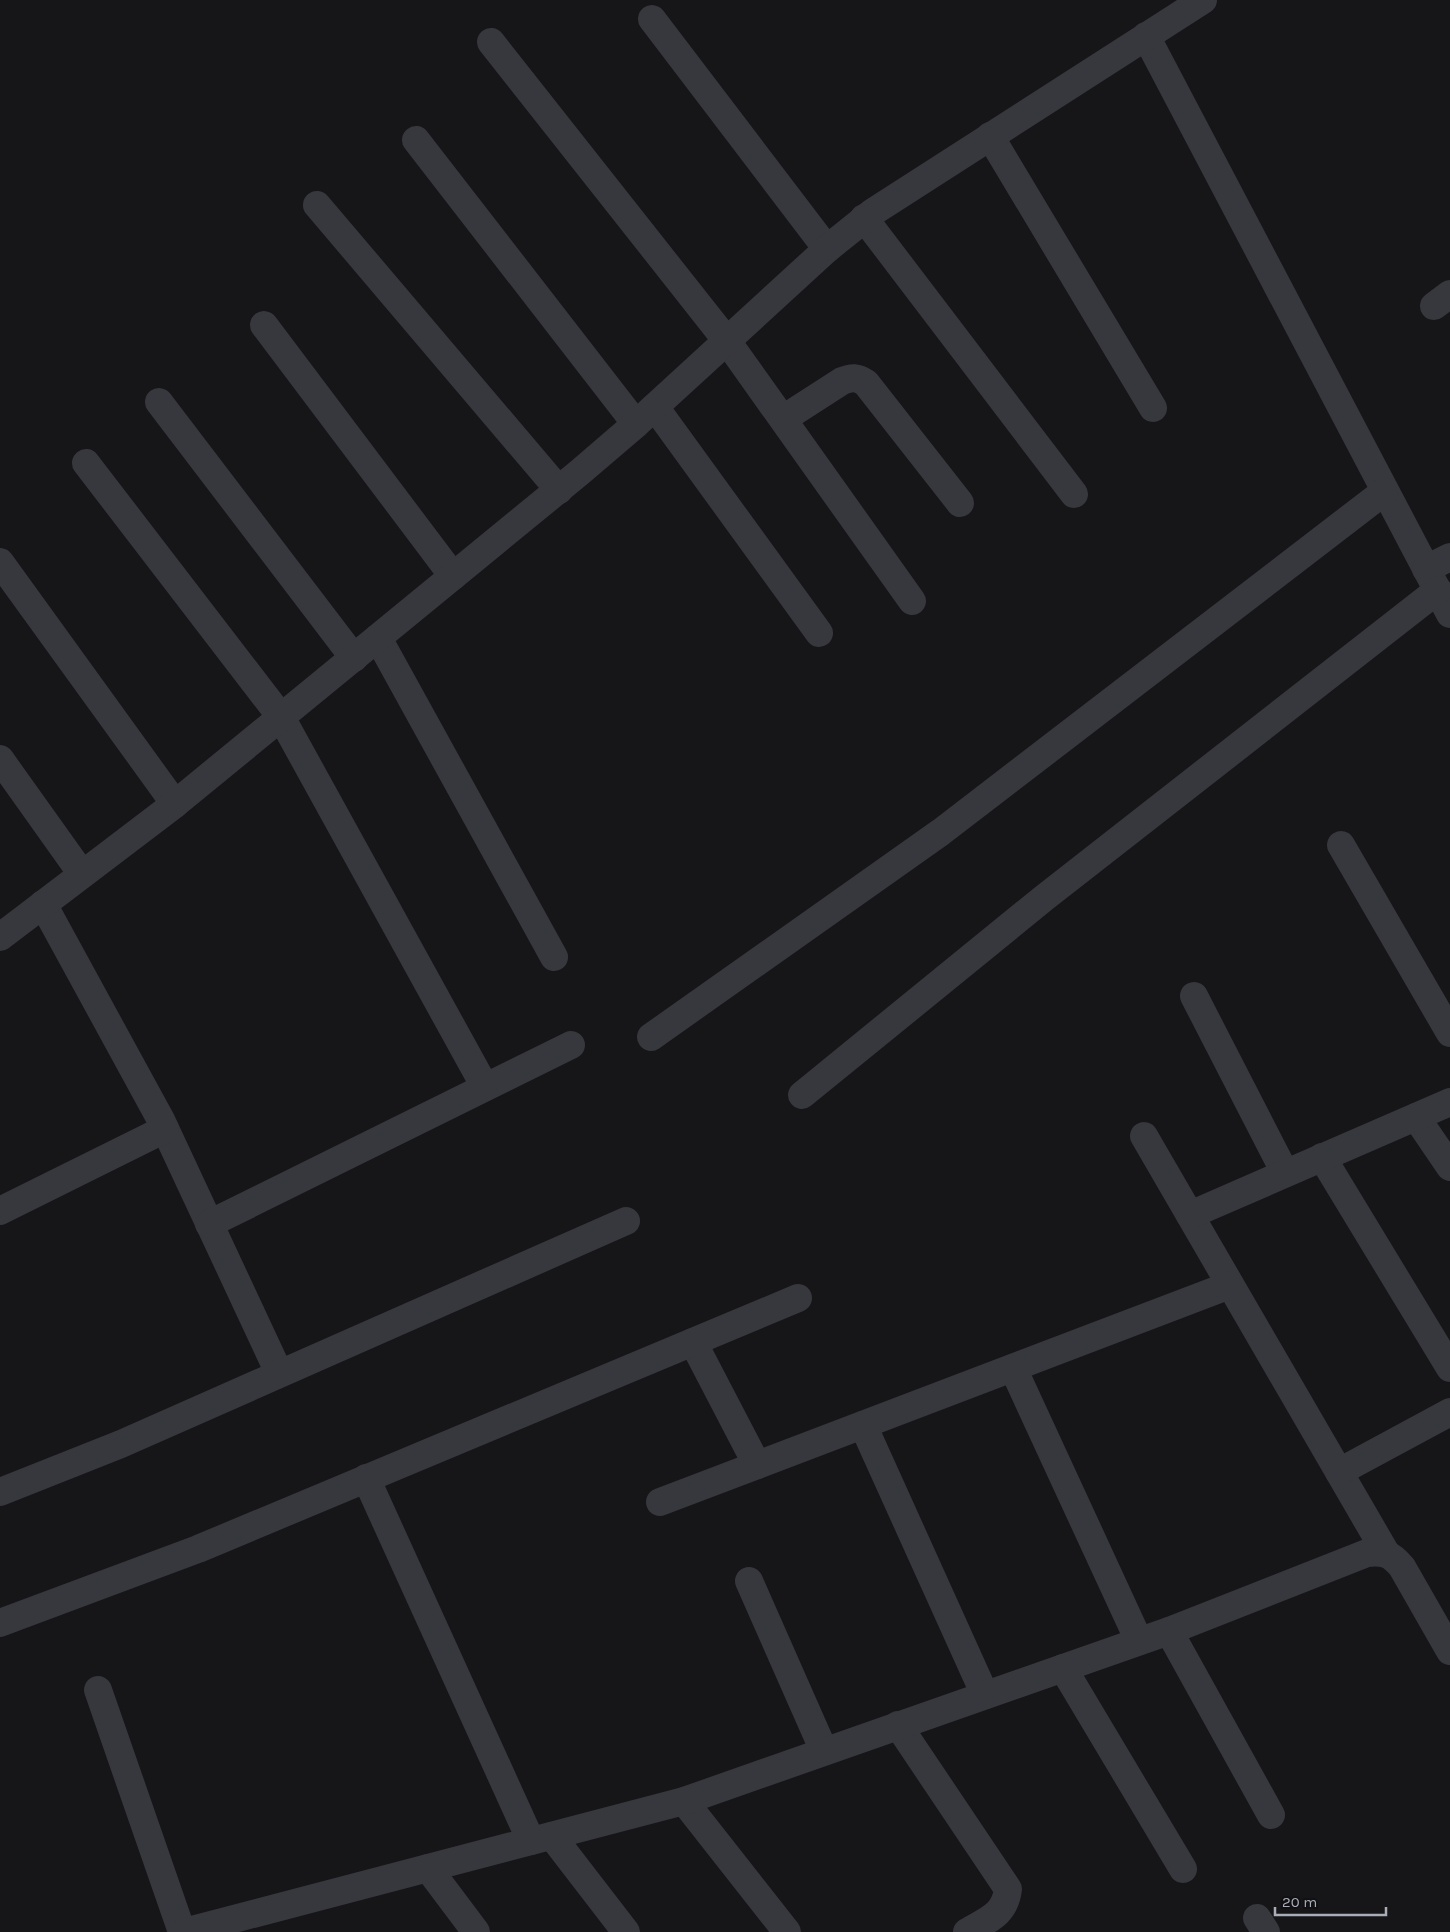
<svg xmlns="http://www.w3.org/2000/svg" width="1450" height="1932" font-family="Karla,sans-serif">
<style>
.lines{fill:none;stroke-linecap:round;stroke-linejoin:round}
.minor{stroke:#37383d;stroke-width:28}
</style>
<rect width="100%" height="100%" fill="#161618"/>
<g class="lines">
<g class="minor">
<path d="M 652,19 L 827,249"/>
<path d="M 1146,36 L 1450,614"/>
<path d="M 491,42 L 727,341 L 912,601"/>
<path d="M 990,136 L 1153,408"/>
<path d="M 416,140 L 636,424"/>
<path d="M 317,205 L 559,490"/>
<path d="M 864,218 L 1074,494"/>
<path d="M 1434,306 L 1450,294"/>
<path d="M 264,325 L 453,576"/>
<path d="M 159,402 L 354,658"/>
<path d="M 655,407 L 819,633"/>
<path d="M 783,419 L 842,381 C 852,377 857,377 866,383 L 960,503"/>
<path d="M 86,463 L 281,717 L 485,1087"/>
<path d="M 0,562 L 175,804"/>
<path d="M 1426,569 L 1450,557"/>
<path d="M 378,638 L 554,957"/>
<path d="M 0,759 L 82,874"/>
<path d="M 1341,845 L 1450,1033"/>
<path d="M 43,904 L 161,1120 L 279,1373"/>
<path d="M 0,937 L 175,804 L 580,472 L 636,424 L 827,249 L 873,212 L 1203,0"/>
<path d="M 1194,996 L 1285,1173"/>
<path d="M 651,1037 L 941,832 L 1385,491"/>
<path d="M 802,1095 L 1044,898 L 1438,590"/>
<path d="M 1416,1117 L 1450,1167"/>
<path d="M 1144,1136 L 1386,1553"/>
<path d="M 1322,1157 L 1450,1368"/>
<path d="M 0,1211 L 165,1129"/>
<path d="M 1190,1215 L 1450,1102"/>
<path d="M 209,1224 L 571,1045"/>
<path d="M 693,1342 L 757,1465"/>
<path d="M 1013,1368 L 1139,1641"/>
<path d="M 863,1425 L 985,1695"/>
<path d="M 1339,1472 L 1450,1412"/>
<path d="M 366,1478 L 531,1841"/>
<path d="M 0,1492 L 121,1444 L 626,1221"/>
<path d="M 660,1502 L 1230,1285"/>
<path d="M 749,1581 L 824,1751"/>
<path d="M 0,1623 L 198,1549 L 798,1298"/>
<path d="M 1169,1631 L 1271,1815"/>
<path d="M 1063,1668 L 1183,1869"/>
<path d="M 98,1690 L 182,1932"/>
<path d="M 898,1725 L 1008,1889 C 1005,1915 987,1920 967,1932"/>
<path d="M 684,1801 L 787,1932"/>
<path d="M 552,1836 L 626,1932"/>
<path d="M 428,1868 L 476,1932"/>
<path d="M 1257,1918 L 1266,1932"/>
<path d="M 184,1932 L 684,1801 L 1169,1631 L 1367,1553 C 1384,1551 1391,1554 1402,1567 L 1450,1651"/>
</g>
</g>
<path d="M1275 1907v8h111v-8" fill="none" stroke="#a8adb8" stroke-width="2.5"/>
<text x="1282" y="1907" font-size="15" fill="#a8adb8" stroke="#111113" stroke-width="4" paint-order="stroke">20 m</text>
</svg>
